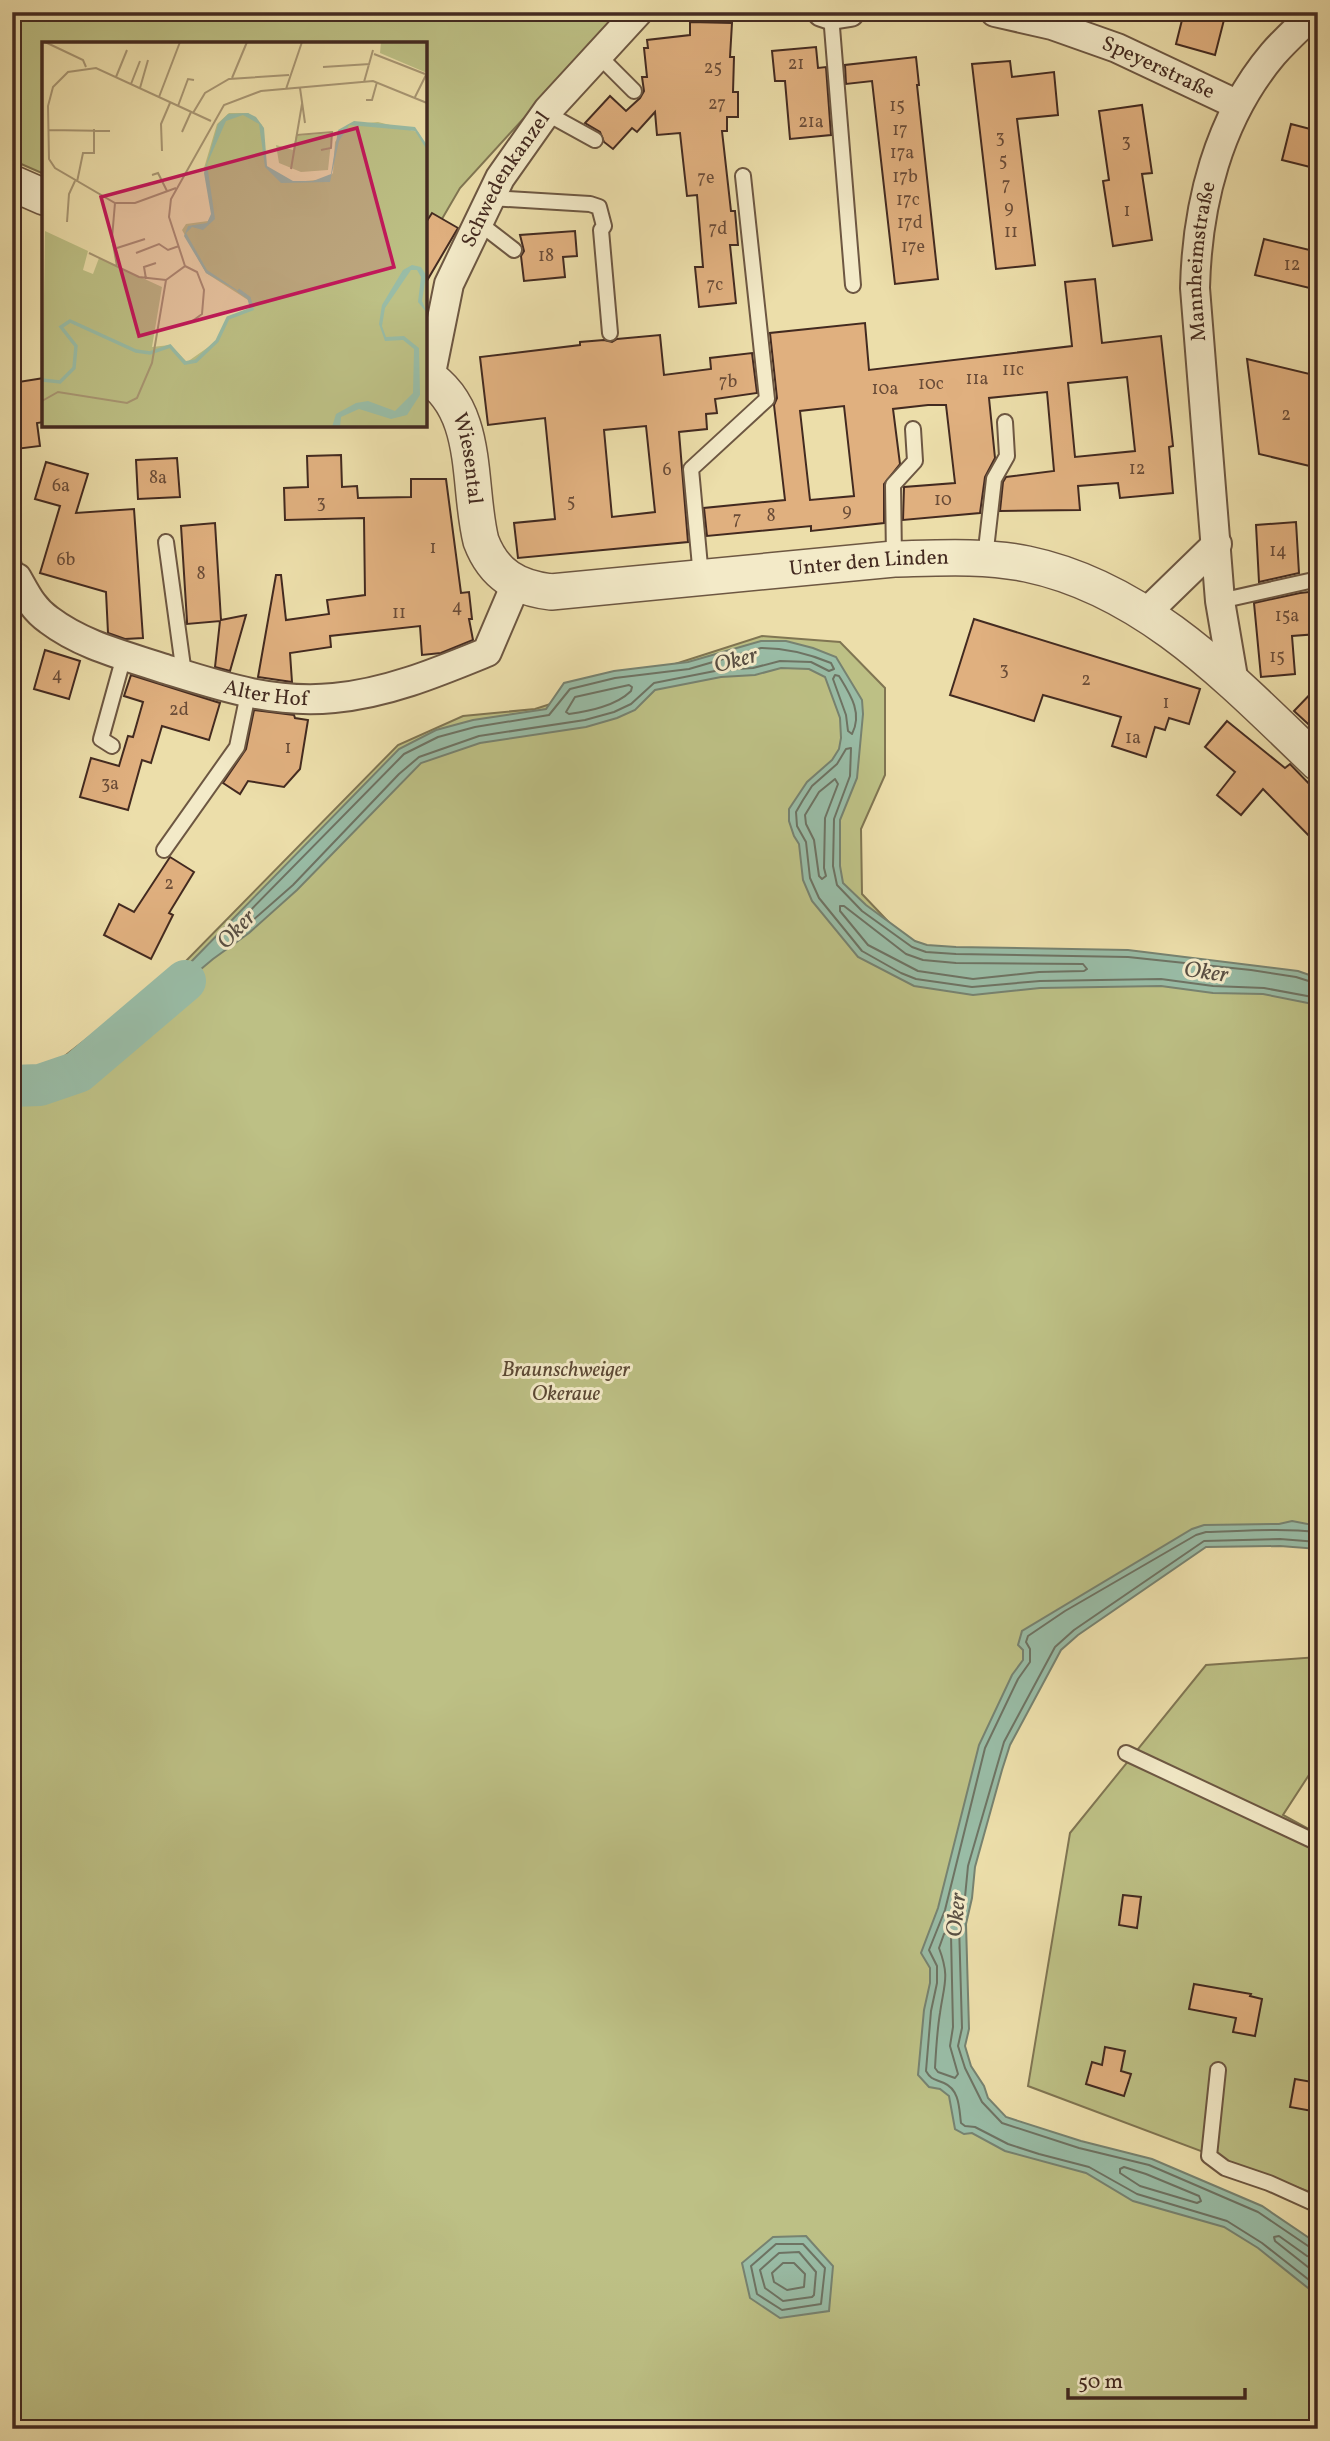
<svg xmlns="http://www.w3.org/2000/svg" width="1330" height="2441" font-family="Vollkorn,serif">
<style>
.green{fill:#bdc085;stroke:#807552;stroke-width:2}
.water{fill:#99bca6;stroke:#778270;stroke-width:2}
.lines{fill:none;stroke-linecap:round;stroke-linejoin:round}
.shore{stroke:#6e7363;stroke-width:2}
.river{stroke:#99bca6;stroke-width:42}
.building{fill:#e0b07f;stroke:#432a20;stroke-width:2;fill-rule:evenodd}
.service-casing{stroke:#6d5742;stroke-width:18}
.minor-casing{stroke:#6d5742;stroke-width:32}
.tertiary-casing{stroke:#6d5742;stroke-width:38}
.service{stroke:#f3eac8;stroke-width:14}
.minor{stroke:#f3eac8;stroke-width:28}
.tertiary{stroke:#f3eac8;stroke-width:35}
.labels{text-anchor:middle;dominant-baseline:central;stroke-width:6;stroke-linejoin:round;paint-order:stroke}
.number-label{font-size:18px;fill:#6a4c38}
.street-label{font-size:21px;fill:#432a20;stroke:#f3eac8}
.park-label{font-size:21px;font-style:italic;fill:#5b4834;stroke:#f3eac8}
.water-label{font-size:23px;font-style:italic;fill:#584e42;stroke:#f3eac8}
.inset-river{fill:none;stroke:#99bca6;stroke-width:3.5}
.inset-road{fill:none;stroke:#a89673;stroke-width:2}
.view{fill:#c2185b;fill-opacity:0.15;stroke:#c2185b;stroke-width:3.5}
.inset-edge{fill:none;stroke:#432a20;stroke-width:3.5}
</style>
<rect width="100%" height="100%" fill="#ecdeaa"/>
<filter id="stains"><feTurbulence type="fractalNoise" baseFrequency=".00286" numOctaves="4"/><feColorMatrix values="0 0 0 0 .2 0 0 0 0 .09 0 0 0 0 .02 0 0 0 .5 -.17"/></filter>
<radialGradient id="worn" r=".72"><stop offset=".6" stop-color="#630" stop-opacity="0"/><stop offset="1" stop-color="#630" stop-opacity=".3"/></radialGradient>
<g class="green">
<path d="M 12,12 L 621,12 L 460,188 L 425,248 L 425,44 L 44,44 L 44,174 L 12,160 Z"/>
<path d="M 762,636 L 840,642 L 885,688 L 885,775 L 861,829 L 862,894 L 921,956 L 1318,980 L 1318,1544 L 1207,1541 L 1058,1641 L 995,1764 L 961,1906 L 954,2051 L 990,2122 L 1318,2265 L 1318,2429 L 12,2429 L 12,1075 L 35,1079 L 183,964 L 398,745 L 463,716 L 535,709 Z"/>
<path d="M 1318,1657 L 1318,1761 L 1283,1815 L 1318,1834 L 1318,2195 L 1028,2086 L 1070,1833 L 1206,1665 Z"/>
</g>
<g class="water">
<path d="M 761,641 L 786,641 L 813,648 L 836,657 L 862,700 L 863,714 L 857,778 L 840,820 L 840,866 L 843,883 L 866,905 L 915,941 L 927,945 L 956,947 L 1128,950 L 1298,971 L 1318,978 L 1318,1005 L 1263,994 L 1213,993 L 1161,986 L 1040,988 L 973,995 L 914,986 L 858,957 L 812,901 L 803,880 L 799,844 L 794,836 L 789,821 L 789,809 L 807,782 L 832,760 L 839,749 L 841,738 L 840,718 L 825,677 L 809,669 L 781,668 L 755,675 L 721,677 L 655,690 L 635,710 L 617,718 L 586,727 L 480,743 L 421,763 L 297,890 L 249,933 L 213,959 L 78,1072 L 187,966 L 399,749 L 436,730 L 473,720 L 546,709 L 564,683 L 614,671 L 688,662 Z"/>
<path d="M 1292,1521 L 1318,1526 L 1318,1549 L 1280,1546 L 1206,1547 L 1078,1635 L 1061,1650 L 1010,1745 L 1002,1770 L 975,1867 L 972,1898 L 966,1924 L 969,2029 L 965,2046 L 971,2066 L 984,2086 L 988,2098 L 1006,2117 L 1081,2141 L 1152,2159 L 1262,2206 L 1318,2244 L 1318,2296 L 1258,2248 L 1224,2227 L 1133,2201 L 1086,2173 L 1005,2151 L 972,2133 L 964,2134 L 955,2129 L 949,2096 L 940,2089 L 929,2087 L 918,2075 L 924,2010 L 930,1983 L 930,1968 L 921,1953 L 938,1908 L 979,1745 L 1012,1675 L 1023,1660 L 1023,1650 L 1018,1645 L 1022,1631 L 1192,1529 L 1204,1525 L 1279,1524 Z"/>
<path d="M 806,2236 L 833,2266 L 829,2311 L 780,2318 L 750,2298 L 742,2263 L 773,2237 Z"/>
</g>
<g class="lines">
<g class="shore">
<path d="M 761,648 C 786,648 807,653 831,663 L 834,669 L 829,671 L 811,662 L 780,661 L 753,668 L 720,670 L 654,683 L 631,704 L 614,712 L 585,720 L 479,736 L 419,757 L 399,774 L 293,885 L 244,928 L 240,930 L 237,928 L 237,924 L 404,754 L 438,737 L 475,727 L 549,715 L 570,689 L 615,678 L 689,669 Z"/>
<path d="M 835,675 L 839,676 C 850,694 863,713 852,734 L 848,731 L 846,715 L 833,679 Z"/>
<path d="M 629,685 L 632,687 L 631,691 C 616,706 589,711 569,714 L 566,712 L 575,697 Z"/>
<path d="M 835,779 L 838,784 L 825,818 L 824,868 L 826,876 L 822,879 L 819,876 L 814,840 L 806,824 L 805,815 L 819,792 Z"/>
<path d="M 840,906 L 844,906 L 906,954 L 923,960 L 956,963 L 1083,964 L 1087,969 L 1084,971 L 1039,972 L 973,979 L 918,971 L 868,945 L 840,911 Z"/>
<path d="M 1318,984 L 1296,977 L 1251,970 L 1128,957 L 956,954 L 926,952 L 912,947 L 862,911 L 837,885 L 833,866 L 834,819 L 850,776 L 851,748 L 846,749 L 837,764 L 812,786 L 803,800 L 796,812 L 797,826 L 806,842 L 810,878 L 819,898 L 862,951 L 901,973 L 916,979 L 972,987 L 1040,981 L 1161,979 L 1213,986 L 1264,988 L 1318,998"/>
<path d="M 1318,1532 C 1281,1528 1243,1531 1206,1532 L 1196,1535 L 1065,1611 L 1028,1636 L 1026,1642 L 1030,1649 L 1030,1662 L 1018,1679 L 985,1748 L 945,1910 L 929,1950 L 937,1966 L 937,1983 L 931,2011 L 926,2071 C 931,2080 935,2079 944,2083 C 960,2090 959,2109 961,2123 L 965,2126 L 975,2127 L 1008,2144 L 1039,2154 L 1089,2167 L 1137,2194 L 1227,2221 L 1262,2243 L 1318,2287"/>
<path d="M 1318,1542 L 1280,1539 L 1204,1541 L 1074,1630 L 1055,1647 L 1004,1742 L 968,1866 L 965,1897 L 959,1924 L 962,2028 L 958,2046 L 965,2068 L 982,2102 L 1002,2123 L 1079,2148 L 1149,2165 L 1258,2212 L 1311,2248 L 1318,2250"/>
<path d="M 948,1932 L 951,1935 L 953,2027 L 950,2046 L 958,2074 L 955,2078 L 938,2072 L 935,2068 C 936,2050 937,2031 940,2013 C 944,1984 950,1977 939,1948 L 944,1934 Z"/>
<path d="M 1124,2167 L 1146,2174 L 1199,2196 L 1201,2201 L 1197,2203 L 1140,2186 L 1120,2173 L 1120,2169 Z"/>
<path d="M 776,2244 L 803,2244 L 825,2268 L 821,2304 L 782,2310 L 757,2294 L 751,2266 Z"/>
<path d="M 799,2252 L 816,2272 L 814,2295 L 812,2297 L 783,2301 L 765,2288 L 760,2270 L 779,2253 Z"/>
<path d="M 1318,2258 L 1307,2256 L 1279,2236 L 1274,2237 L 1275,2241 L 1318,2275"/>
<path d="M 783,2263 L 794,2263 L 805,2274 L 804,2287 L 787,2290 L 774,2282 L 772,2273 Z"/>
</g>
<path class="river" d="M 12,1086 L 40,1085 L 78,1072 L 185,981"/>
</g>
<g class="building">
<path d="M 1184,12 L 1226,12 L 1215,55 L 1176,44 Z"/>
<path d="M 690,22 L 732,23 L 730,57 L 734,57 L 733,92 L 738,92 L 738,117 L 727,117 L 727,131 L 722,131 L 731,211 L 735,211 L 738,245 L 730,245 L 736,303 L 699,307 L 695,267 L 703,267 L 697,195 L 687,196 L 680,133 L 657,135 L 655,112 L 637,132 L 632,128 L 613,149 L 604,142 L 600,132 L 585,123 L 610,96 L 626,111 L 640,98 L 644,91 L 642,77 L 647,77 L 644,48 L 648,48 L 647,40 L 690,35 Z"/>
<path d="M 816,47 L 818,68 L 826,67 L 831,135 L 790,139 L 785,81 L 775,81 L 772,51 Z"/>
<path d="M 916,57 L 919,85 L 917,85 L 938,279 L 895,284 L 872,81 L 846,84 L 845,65 Z"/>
<path d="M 1010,61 L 1012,77 L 1054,72 L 1058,115 L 1017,119 L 1035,265 L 996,269 L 972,64 Z"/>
<path d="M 1142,105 L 1152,173 L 1142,174 L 1152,240 L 1113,246 L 1103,181 L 1109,180 L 1099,111 Z"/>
<path d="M 1291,124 L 1318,131 L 1318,169 L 1282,160 Z"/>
<path d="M 432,213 L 458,228 L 425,284 L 425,224 Z"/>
<path d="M 575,231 L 577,256 L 563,257 L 565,277 L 524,281 L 521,256 L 524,251 L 520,235 Z"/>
<path d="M 1264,239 L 1318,252 L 1318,290 L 1255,275 Z"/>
<path d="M 1095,279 L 1102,343 L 1161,336 L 1173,446 L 1169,447 L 1173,493 L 1120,498 L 1118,483 L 1078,486 L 1080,510 L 1000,511 L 1003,482 L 1006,477 L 1054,471 L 1047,392 L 989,398 L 995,458 L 985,477 L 980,513 L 903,520 L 904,487 L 955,483 L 946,405 L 928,405 L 893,409 L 900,464 L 884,484 L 884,523 L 811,531 L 811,526 L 707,536 L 704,508 L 785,500 L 774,405 L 777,398 L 770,333 L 865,323 L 869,370 L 1072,346 L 1065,282 ZM 1127,377 L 1135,451 L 1075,457 L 1068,383 ZM 844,406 L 854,496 L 810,500 L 800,411 Z"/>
<path d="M 660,335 L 664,375 L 711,369 L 710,358 L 752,353 L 757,393 L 715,399 L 717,413 L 706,414 L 707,429 L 679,432 L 688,542 L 518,558 L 514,523 L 555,519 L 545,418 L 488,425 L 480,357 L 580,345 L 580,342 L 604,340 L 612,342 L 617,339 ZM 646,426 L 655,512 L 612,517 L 604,430 Z"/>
<path d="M 1247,359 L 1318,376 L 1318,468 L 1259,454 Z"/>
<path d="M 44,378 L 44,422 L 37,423 L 40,446 L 16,449 L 12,424 L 12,383 Z"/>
<path d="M 341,455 L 342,487 L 357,486 L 358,498 L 411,497 L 411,479 L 446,479 L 461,593 L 469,592 L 472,619 L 469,619 L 473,640 L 441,653 L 422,655 L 420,626 L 330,636 L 331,647 L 290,653 L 292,682 L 258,677 L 276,575 L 281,575 L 286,620 L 329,614 L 327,600 L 365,595 L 364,518 L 285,520 L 284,488 L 308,487 L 307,456 Z"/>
<path d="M 177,458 L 180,497 L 138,499 L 136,460 Z"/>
<path d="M 46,462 L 88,474 L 76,513 L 134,509 L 143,638 L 125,639 L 108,633 L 106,592 L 40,573 L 60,506 L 35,499 Z"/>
<path d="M 1296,522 L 1299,573 L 1259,582 L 1256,525 Z"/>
<path d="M 215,523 L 221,620 L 246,615 L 230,671 L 215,667 L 220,621 L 187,624 L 187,621 L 181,526 Z"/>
<path d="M 1318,591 L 1318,634 L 1292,636 L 1295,674 L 1261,677 L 1254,603 L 1300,593 Z"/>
<path d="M 974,619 L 1200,689 L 1189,724 L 1169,718 L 1165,730 L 1155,727 L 1146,757 L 1112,746 L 1121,717 L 1043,695 L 1034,721 L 950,695 Z"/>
<path d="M 45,650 L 80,661 L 69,699 L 34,689 Z"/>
<path d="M 131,675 L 220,703 L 209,740 L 162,726 L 151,763 L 142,760 L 128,810 L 80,797 L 91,758 L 119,766 L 128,736 L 133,737 L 143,702 L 124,696 Z"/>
<path d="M 1318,686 L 1318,733 L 1294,711 Z"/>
<path d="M 254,710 L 294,715 L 295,718 L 308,720 L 300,769 L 284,787 L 248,781 L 240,794 L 223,783 L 246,749 Z"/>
<path d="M 1227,721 L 1285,768 L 1290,764 L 1318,793 L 1318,845 L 1263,789 L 1241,815 L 1217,795 L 1235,772 L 1205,747 Z"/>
<path d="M 170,857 L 194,872 L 169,913 L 173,915 L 151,959 L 104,935 L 119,904 L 134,912 Z"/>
<path d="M 1123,1895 L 1141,1897 L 1137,1928 L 1119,1925 Z"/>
<path d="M 1194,1984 L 1251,1994 L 1250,1996 L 1262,1999 L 1255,2036 L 1233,2032 L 1236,2018 L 1189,2009 Z"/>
<path d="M 1105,2047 L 1125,2051 L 1121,2071 L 1131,2074 L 1124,2096 L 1086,2084 L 1092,2062 L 1102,2065 Z"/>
<path d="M 1295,2079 L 1318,2083 L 1318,2112 L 1290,2107 Z"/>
</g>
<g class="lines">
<defs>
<g id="service">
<path d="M 831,15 L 853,285"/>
<path d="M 599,56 L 634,91"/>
<path d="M 546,113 L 595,140"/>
<path d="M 490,198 L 590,204 L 599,207 L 604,226 L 601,230 L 610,333"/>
<path d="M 479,223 L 514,250"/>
<path d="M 166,542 L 184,674"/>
<path d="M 12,558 L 17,578"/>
<path d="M 894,558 L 893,485 L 915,461 L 913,429"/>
<path d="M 985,558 L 994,479 L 1007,456 L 1005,422"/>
<path d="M 701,577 L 691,469 L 767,399 L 743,176"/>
<path d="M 1220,601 L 1318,579"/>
<path d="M 112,746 L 101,739 L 124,656"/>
<path d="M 164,850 L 237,747 L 248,694"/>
<path d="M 1126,1753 L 1318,1843"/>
<path d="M 1218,2070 L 1209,2156 L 1225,2168 L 1269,2183 L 1318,2205"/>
</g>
<g id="minor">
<path d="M 822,12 L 831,15 L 850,12"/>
<path id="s1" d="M 995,12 L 1052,25 L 1117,48 L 1238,105"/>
<path id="s2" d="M 430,378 L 449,284 L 500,178 L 548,110 L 638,12"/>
<path id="s3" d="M 17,578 C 26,594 33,609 49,620 C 82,645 123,655 162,668 C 220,686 272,704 334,698 C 388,693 438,672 487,652 L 516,584"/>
<path d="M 1146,613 L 1217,544"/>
<path id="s4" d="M 1234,683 L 1220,601 L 1195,288 C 1197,205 1218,119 1273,54 C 1286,39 1301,26 1315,12"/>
</g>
<g id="tertiary">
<path d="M 12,183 L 44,197"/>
<path id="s5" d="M 425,375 C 481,409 467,486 481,541 C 494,575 517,588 551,592 L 894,559 C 938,558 983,555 1027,564 C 1147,589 1233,682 1318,763"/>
</g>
</defs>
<use href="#service" class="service-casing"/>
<use href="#minor" class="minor-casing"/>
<use href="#tertiary" class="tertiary-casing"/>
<use href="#service" class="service"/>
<use href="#minor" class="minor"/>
<use href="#tertiary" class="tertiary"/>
</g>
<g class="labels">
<g class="number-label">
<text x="796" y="64">21</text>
<text x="713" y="68">25</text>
<text x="717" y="104">27</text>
<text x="897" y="106">15</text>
<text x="811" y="122">21a</text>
<text x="900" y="130">17</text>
<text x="1000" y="138">3</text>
<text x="1126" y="142">3</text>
<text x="902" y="153">17a</text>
<text x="1003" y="161">5</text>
<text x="905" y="177">17b</text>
<text x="706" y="178">7e</text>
<text x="1006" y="185">7</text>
<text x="908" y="200">17c</text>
<text x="1009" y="208">9</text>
<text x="1127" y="211">1</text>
<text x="910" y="223">17d</text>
<text x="718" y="229">7d</text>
<text x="1011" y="232">11</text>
<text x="913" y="247">17e</text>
<text x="546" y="256">18</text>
<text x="1292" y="265">12</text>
<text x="715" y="285">7c</text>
<text x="1013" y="370">11c</text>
<text x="977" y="379">11a</text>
<text x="728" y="382">7b</text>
<text x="931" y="384">10c</text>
<text x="885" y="389">10a</text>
<text x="1286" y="415">2</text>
<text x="1137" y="469">12</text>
<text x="667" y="470">6</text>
<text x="158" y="478">8a</text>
<text x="61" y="486">6a</text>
<text x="943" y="500">10</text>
<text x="571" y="502">5</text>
<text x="321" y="503">3</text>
<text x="847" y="511">9</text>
<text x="771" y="516">8</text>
<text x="737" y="519">7</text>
<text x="433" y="548">1</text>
<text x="1278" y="551">14</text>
<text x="66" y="560">6b</text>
<text x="201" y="574">8</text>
<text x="457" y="607">4</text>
<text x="399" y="613">11</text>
<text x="1287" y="616">15a</text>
<text x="1277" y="657">15</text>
<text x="1004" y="670">3</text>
<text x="57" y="675">4</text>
<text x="1086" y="680">2</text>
<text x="1166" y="703">1</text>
<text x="179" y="710">2d</text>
<text x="1133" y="738">1a</text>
<text x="288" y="748">1</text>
<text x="110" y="784">3a</text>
<text x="169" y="884">2</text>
</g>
<g class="street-label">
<text stroke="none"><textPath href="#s1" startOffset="173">Speyerstraße</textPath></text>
<text stroke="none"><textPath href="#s2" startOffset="215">Schwedenkanzel</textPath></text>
<text stroke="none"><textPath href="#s4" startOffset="424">Mannheimstraße</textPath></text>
<text stroke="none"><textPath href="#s5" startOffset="98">Wiesental</textPath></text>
<text stroke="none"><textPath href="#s5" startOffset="593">Unter den Linden</textPath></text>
<text stroke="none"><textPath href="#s3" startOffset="284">Alter Hof</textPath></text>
</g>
<g class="park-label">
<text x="566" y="1370">Braunschweiger<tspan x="566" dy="24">Okeraue</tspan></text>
</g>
<g class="water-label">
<text transform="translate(736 661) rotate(-15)">Oker</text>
<text transform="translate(237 930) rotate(-46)">Oker</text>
<text transform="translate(1206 973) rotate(8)">Oker</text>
<text transform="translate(957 1915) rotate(-84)">Oker</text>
</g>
</g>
<g transform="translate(42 42)">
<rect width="385" height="385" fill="#ecdeaa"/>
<path d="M 339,0 L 385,0 L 385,31 L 338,11 ZM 187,71 L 206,71 L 220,83 L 224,124 L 239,137 L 253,140 L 285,137 L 291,131 L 293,100 L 305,83 L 336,80 L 376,90 L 385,105 L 385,385 L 0,385 L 3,189 L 46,209 L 41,228 L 51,232 L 57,216 L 120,245 L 110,305 L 128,303 L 145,320 L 175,299 L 188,274 L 209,267 L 209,260 L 164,231 L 140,188 L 144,182 L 166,179 L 171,171 L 162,126 L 175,82 ZM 290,91 L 286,128 L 259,130 L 237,121 L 234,103 L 251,108 L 254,94 Z" fill="#bdc085"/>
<path d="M 206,71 L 214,75 L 222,86 L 225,124 L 251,139 L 271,139 L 289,132 L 296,88 L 312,79 L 373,85 L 385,103 L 385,108 L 373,89 L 307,83 L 297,99 L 288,140 L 239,141 L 223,125 L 217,82 L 201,73 L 184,79 L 165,122 L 173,177 L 161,188 L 150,185 L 144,191 L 165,228 L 207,256 L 164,231 L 142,194 L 146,184 L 165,181 L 169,172 L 162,131 L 176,82 L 186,72 ZM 370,223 L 379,225 L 384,233 L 380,259 L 385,271 L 376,260 L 379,235 L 375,228 L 369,228 L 343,266 L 340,284 L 344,295 L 362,294 L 377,306 L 378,353 L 365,373 L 349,377 L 317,367 L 299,375 L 298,385 L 290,385 L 294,372 L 314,361 L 326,359 L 353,369 L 371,351 L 372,307 L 361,298 L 343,299 L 337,282 L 340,263 L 361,228 Z" fill="#99bca6"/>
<path class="inset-river" d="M 0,338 L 18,340 L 32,326 L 34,304 L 19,285 L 28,279 L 94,309 L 108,311 L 128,304 L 143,321 L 154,319 L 175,299 L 186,276 L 210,267 L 207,256 L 196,248"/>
<path class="inset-road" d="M 3,0 L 41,18 L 44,25M 332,12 L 383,32M 281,25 L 328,22M 74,35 L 85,8M 190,36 L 205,0M 322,40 L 331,8M 89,42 L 98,19M 98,46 L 106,18M 258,46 L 263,81M 244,47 L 260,0M 117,55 L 138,0M 373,55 L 385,31M 324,58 L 330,58 L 335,40M 136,64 L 146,37 L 152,38M 151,71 L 163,51 L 187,37 L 247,33M 7,88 L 68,89M 140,90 L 149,70M 255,93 L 290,90 L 289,106 L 279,108M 120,109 L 119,82 L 128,61M 249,127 L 260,62M 110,133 L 116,131 L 125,149M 35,140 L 41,111 L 52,111 L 52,87M 134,146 L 93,161 L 73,161 L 13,126 L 7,117 L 6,64 L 11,45 L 26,30 L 54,26 L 169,79M 73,161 L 70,196 L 75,224M 25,180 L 27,152 L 33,139M 75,206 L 103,197M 47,211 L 97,235 L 124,238M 94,211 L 117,202 L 126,208 L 137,204M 143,224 L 155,230 L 162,248 L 160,272 L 149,280M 104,237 L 102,225 L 114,221M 0,359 L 16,350 L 85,361 L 95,356 L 110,321 L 124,238 L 143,224 L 127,175 L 129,157 L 182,63 L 219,49 L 331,39 L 385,61"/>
<path class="view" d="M 315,86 L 352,225 L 97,294 L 59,155 Z"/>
<rect width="385" height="385" class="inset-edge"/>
</g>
<rect width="1330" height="2441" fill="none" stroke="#ecdeaa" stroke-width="42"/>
<rect x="14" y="14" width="1302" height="2413" fill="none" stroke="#432a20" stroke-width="3.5"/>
<rect x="21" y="21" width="1288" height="2399" fill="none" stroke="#432a20" stroke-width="2"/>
<path d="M1068 2388v10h177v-10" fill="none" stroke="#432a20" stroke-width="3.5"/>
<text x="1078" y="2388" font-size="21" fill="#432a20" stroke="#f3eac8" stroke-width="5" paint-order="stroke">50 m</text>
<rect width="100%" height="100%" filter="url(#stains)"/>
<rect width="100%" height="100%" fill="url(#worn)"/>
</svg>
